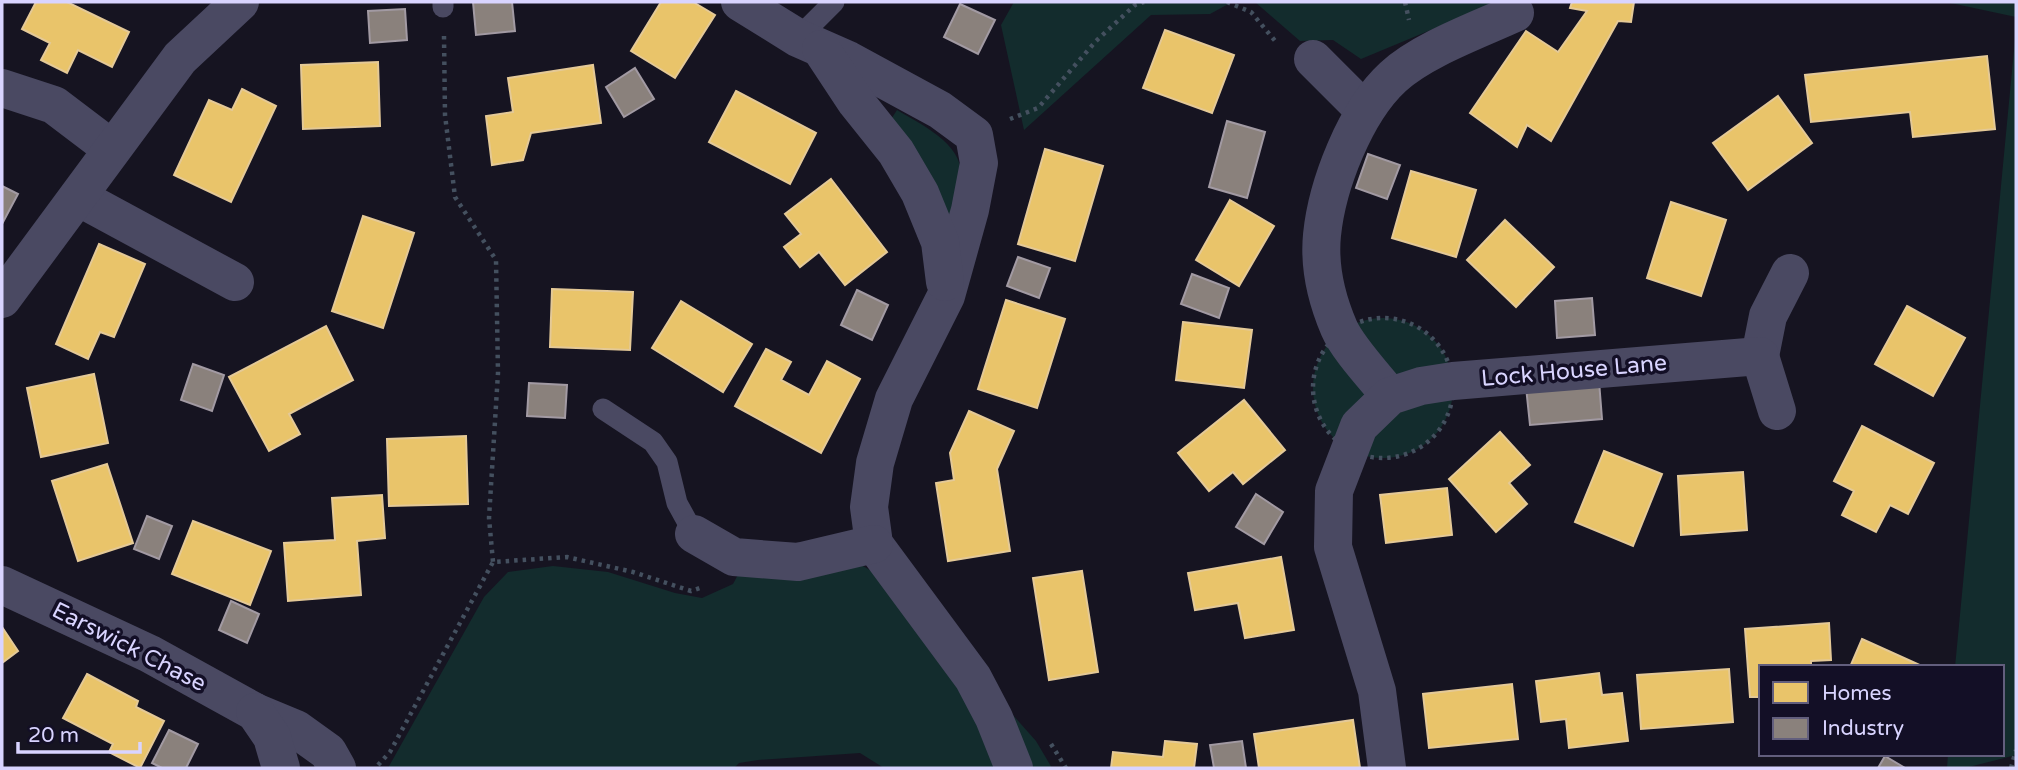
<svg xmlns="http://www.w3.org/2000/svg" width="2018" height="770" font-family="'Varela Round',sans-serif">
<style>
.green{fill:#132c2d}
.homes{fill:#e9c46a;stroke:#e4c997;stroke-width:2}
.industry{fill:#8a817c;stroke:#a29aa3;stroke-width:2}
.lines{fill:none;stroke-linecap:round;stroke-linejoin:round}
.path{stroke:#44505f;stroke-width:4.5;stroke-dasharray:3.5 5;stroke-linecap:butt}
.service{stroke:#4a4962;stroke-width:21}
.minor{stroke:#4a4962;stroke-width:38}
.labels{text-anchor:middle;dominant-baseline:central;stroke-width:7;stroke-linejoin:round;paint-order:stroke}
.street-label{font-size:23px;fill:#d9d4ff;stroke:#130f26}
</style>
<rect width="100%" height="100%" fill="#161421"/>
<g class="green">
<path d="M 1014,2 L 1232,2 L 1210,14 L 1151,15 L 1024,130 L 1001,25 Z"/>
<path d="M 1255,2 L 1498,2 L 1361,59 L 1333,40 L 1300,41 Z"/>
<path d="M 1946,2 L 2016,2 L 2016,17 Z"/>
<path d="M 2016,29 L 2016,755 L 1965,768 L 1947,768 L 1948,754 L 2002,754 L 2002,667 L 1955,667 Z"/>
<path d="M 897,110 C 920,124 962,143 961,175 C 961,189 955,205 952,219 L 890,121 Z"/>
<circle cx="1383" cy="388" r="70"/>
<path d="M 858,563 L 873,572 L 961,681 L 997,768 L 884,768 L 860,753 L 758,760 L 739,763 L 734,768 L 388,768 L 484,597 L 508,572 L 553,566 L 608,572 L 675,593 L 702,598 L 733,584 L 740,571 Z"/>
<path d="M 1011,713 L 1036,741 L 1052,768 L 1025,768 Z"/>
</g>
<g class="homes">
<path d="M 36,2 L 67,2 L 129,32 L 112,67 L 78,50 L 67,73 L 41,60 L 50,43 L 22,29 Z"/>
<path d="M 661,2 L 693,2 L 715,15 L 675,78 L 631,51 Z"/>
<path d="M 1572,2 L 1634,2 L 1631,22 L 1618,21 L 1551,141 L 1527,125 L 1517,147 L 1470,113 L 1526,31 L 1558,52 L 1587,11 L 1570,8 Z"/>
<path d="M 1165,30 L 1234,55 L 1212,113 L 1143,88 Z"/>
<path d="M 1987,56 L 1995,129 L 1913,137 L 1910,112 L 1811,122 L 1805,75 Z"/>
<path d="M 378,62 L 380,126 L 303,129 L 301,65 Z"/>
<path d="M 593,65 L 601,123 L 531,133 L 523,160 L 492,165 L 486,116 L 513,112 L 508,78 Z"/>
<path d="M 242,89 L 276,106 L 231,202 L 174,175 L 209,100 L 232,110 Z"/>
<path d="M 736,91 L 816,133 L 790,184 L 709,142 Z"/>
<path d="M 1778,96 L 1812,143 L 1748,190 L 1713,143 Z"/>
<path d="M 1045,149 L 1103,166 L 1075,261 L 1018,244 Z"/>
<path d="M 1411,171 L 1476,190 L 1456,257 L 1392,238 Z"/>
<path d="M 831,179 L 887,252 L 845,285 L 819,252 L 800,267 L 784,247 L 801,234 L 785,214 Z"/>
<path d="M 1230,200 L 1274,226 L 1239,286 L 1196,260 Z"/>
<path d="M 1671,202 L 1726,220 L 1701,296 L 1647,278 Z"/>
<path d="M 363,216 L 414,233 L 383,328 L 332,311 Z"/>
<path d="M 1505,220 L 1554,267 L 1516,307 L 1467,260 Z"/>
<path d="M 99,244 L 145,264 L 114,337 L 100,332 L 88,359 L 56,344 Z"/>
<path d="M 552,289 L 633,292 L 630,350 L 550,347 Z"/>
<path d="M 1006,300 L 1065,319 L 1037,408 L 978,389 Z"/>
<path d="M 681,301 L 752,344 L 723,392 L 652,348 Z"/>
<path d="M 1907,306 L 1965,338 L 1933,396 L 1875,364 Z"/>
<path d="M 1183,322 L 1252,330 L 1244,388 L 1176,380 Z"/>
<path d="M 326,326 L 353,380 L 289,414 L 300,434 L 269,451 L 229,377 Z"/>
<path d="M 766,349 L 791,362 L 781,380 L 809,395 L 827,361 L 860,379 L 821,453 L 735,406 Z"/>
<path d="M 94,374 L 108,443 L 41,457 L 27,388 Z"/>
<path d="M 1244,400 L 1285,450 L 1243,484 L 1233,472 L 1209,491 L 1178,453 Z"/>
<path d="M 969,411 L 1014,431 L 997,469 L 1010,551 L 948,561 L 936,483 L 954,480 L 950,453 Z"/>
<path d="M 1862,426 L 1934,463 L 1908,514 L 1890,505 L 1876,532 L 1842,515 L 1854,491 L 1834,481 Z"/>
<path d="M 1500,432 L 1530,465 L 1509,483 L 1527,504 L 1496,532 L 1449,479 Z"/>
<path d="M 466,436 L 468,504 L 389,506 L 387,439 Z"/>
<path d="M 1604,451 L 1662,474 L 1633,546 L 1575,522 Z"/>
<path d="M 107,464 L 133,543 L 78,561 L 52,481 Z"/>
<path d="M 1743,472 L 1747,530 L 1681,535 L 1678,476 Z"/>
<path d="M 1447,488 L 1452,535 L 1386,543 L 1380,495 Z"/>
<path d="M 382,495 L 385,538 L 357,541 L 361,595 L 288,601 L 284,543 L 335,540 L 332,498 Z"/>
<path d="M 193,521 L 271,551 L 250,605 L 172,574 Z"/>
<path d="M 1281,557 L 1294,630 L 1245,638 L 1238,603 L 1195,610 L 1188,573 Z"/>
<path d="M 1082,571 L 1098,672 L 1049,680 L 1033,578 Z"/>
<path d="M 1829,623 L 1831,660 L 1811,661 L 1811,667 L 1761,667 L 1761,697 L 1750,697 L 1745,629 Z"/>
<path d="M 2,627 L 18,651 L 2,663 Z"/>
<path d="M 1862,639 L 1924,667 L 1850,667 Z"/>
<path d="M 1729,669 L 1733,722 L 1641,729 L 1637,675 Z"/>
<path d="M 1599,673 L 1602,695 L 1622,693 L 1628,741 L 1569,748 L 1566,719 L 1541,722 L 1536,681 Z"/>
<path d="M 87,674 L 138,701 L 136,707 L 164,721 L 140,768 L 109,752 L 113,744 L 63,718 Z"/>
<path d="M 1512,684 L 1518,739 L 1429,748 L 1423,694 Z"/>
<path d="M 1353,720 L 1360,768 L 1259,768 L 1254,734 Z"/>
<path d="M 1165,741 L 1197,744 L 1194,768 L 1111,768 L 1113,752 L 1163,757 Z"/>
</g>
<g class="industry">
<path d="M 473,2 L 512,2 L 515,31 L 476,35 Z"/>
<path d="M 960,4 L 995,20 L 978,54 L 944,37 Z"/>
<path d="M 405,9 L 407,40 L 370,43 L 368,11 Z"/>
<path d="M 635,68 L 654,99 L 624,117 L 606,87 Z"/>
<path d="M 1227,121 L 1265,132 L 1247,198 L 1209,187 Z"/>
<path d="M 1368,154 L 1400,165 L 1387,199 L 1356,188 Z"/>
<path d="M 2,186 L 18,194 L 2,224 Z"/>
<path d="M 1018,257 L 1050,268 L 1039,298 L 1007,286 Z"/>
<path d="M 1192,274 L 1229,288 L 1219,318 L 1181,304 Z"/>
<path d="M 857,290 L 888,305 L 872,340 L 841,325 Z"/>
<path d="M 1592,298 L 1595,335 L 1557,338 L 1555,301 Z"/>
<path d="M 193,364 L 224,375 L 212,411 L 181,400 Z"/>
<path d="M 1599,381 L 1602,419 L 1530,425 L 1526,387 Z"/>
<path d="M 529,383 L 567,385 L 565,418 L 527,416 Z"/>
<path d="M 1256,494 L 1283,512 L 1264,544 L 1236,527 Z"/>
<path d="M 147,516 L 172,526 L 159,559 L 134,549 Z"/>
<path d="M 231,601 L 259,614 L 247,643 L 219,630 Z"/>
<path d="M 169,730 L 198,744 L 186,768 L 162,768 L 152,763 Z"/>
<path d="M 1242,741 L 1246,768 L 1214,768 L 1210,745 Z"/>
<path d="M 1885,756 L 1905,768 L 1878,768 Z"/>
</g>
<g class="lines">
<g class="path">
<path d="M 1227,2 L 1251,12 L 1276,42"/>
<path d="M 1405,2 L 1409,20"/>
<path d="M 444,36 L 445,115 L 455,197 L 496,260 L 498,373 L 489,518 L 493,562"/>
<path d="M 1010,119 L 1038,108 L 1096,41 L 1135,5 L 1144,2"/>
<circle cx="1383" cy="388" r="70"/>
<path d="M 1051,744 L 1066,768"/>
<path d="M 378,765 L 390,752 L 493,562 L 567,557 L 633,572 L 691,591 L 703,587"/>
<path d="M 2011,768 L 2016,750"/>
</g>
<g class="service">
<path d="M 443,2 L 443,7"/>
<path d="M 798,38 L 834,2"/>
<path d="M 603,409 L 653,442 L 667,462 L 677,503 L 694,534"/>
</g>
<g class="minor">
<path d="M 740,2 L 798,38 L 848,60 L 940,110 L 974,135 L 979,163 L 970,210 L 946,296 L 894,399 L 875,463 L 869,507 L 874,544 L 973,678 L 994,718 L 1014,768"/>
<path d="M 821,49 L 856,102 L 896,152 L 920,193 L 940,242 L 945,282"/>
<path d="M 1313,59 L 1364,110"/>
<path d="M 2,88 L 54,105 L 112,149"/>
<path d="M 78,197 L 235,282"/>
<path d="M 2,299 L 180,58 L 240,2"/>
<path d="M 1760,356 L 1768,316 L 1790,273"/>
<path d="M 1390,396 C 1376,378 1348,349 1339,328 C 1327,300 1319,266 1322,235 C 1327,185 1355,112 1393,77 C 1422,50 1478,30 1515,13"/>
<path d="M 694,534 L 734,557 L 798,562 L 874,544"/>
<path d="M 2,585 L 150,654 L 255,712 L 296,729 L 328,752 L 337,768"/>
<path d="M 255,712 L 272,737 L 281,768"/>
<path d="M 1387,768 L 1377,691 L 1333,547 L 1334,491 L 1359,426 L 1390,396 L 1421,386 L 1453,381 L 1760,356 L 1777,411"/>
</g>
</g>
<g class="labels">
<g class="street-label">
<text transform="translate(1574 371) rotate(-5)">Lock House Lane</text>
<text transform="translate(129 647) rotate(27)">Earswick Chase</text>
</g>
</g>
<rect width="2018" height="770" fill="none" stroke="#d9d4ff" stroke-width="7"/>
<rect x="1759" y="665" width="245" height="91" fill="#130f26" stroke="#625e7d" stroke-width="2"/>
<rect x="1773" y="682" width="35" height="21" fill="#e9c46a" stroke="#625e7d" stroke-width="2"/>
<text x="1822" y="700" font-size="21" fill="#d9d4ff">Homes</text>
<rect x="1773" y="718" width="35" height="21" fill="#8a817c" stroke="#625e7d" stroke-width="2"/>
<text x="1822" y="735" font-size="21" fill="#d9d4ff">Industry</text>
<path d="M18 742v10h122v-10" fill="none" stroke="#d9d4ff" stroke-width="3.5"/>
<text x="28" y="742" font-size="21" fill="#d9d4ff" stroke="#130f26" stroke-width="5" paint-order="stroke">20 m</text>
</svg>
